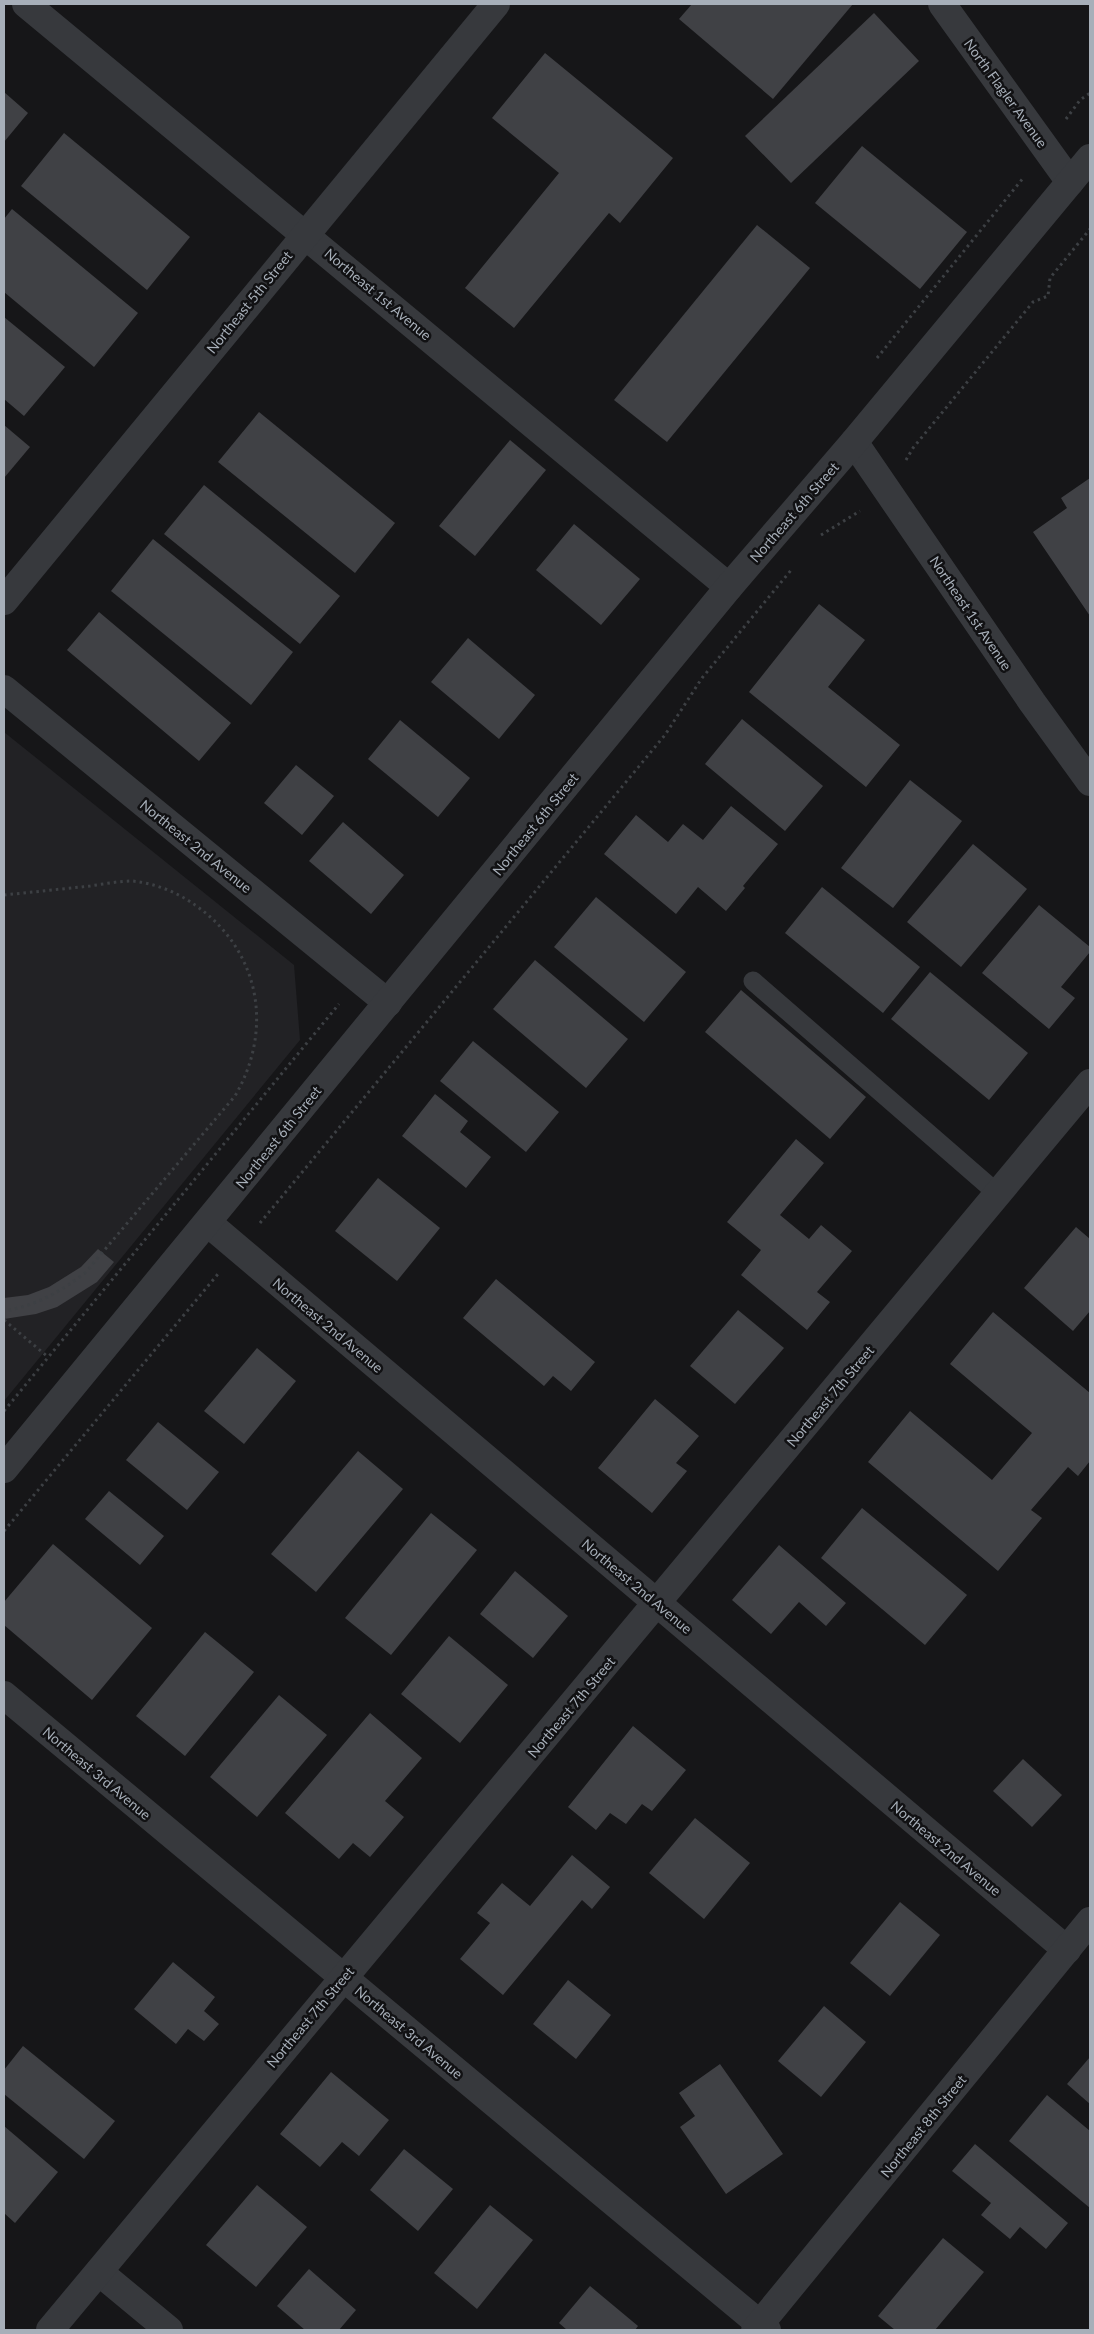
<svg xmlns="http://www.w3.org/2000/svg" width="1094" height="2334" font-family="Lato,sans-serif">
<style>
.built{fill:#222225}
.building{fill:#404145}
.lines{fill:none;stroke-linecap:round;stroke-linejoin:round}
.path{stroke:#3d4044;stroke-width:3;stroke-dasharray:2.5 4;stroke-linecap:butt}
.lane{stroke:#37393d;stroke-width:19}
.street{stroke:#37393d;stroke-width:28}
.labels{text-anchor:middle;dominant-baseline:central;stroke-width:5;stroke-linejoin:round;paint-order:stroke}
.street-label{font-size:14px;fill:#a7afb9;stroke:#111113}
</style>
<rect width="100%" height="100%" fill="#161618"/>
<path class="built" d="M 4,732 L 294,965 L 300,1040 L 4,1401 Z"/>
<g class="building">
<path d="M 692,4 L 853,4 L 773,99 L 679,19 Z"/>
<path d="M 874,13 L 919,61 L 791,183 L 745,136 Z"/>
<path d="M 545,53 L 673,158 L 620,223 L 609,213 L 514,328 L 465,288 L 559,173 L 492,118 Z"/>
<path d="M 4,92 L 28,113 L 4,142 Z"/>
<path d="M 64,133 L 190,237 L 147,290 L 21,186 Z"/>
<path d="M 862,146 L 967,232 L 920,289 L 815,203 Z"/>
<path d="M 12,209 L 138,313 L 94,367 L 4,292 L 4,219 Z"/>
<path d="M 757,225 L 810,268 L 667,442 L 614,400 Z"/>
<path d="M 4,317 L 65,367 L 24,416 L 4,399 Z"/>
<path d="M 259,412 L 395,523 L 355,573 L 218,462 Z"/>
<path d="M 4,425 L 30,447 L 4,478 Z"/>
<path d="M 510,440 L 546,470 L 475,556 L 439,526 Z"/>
<path d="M 1090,478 L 1090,616 L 1033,532 L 1067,508 L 1061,498 Z"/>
<path d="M 204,485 L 340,596 L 300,644 L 164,534 Z"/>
<path d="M 574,524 L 640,579 L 601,625 L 536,570 Z"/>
<path d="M 153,539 L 293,652 L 251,705 L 111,591 Z"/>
<path d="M 819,604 L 865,640 L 828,687 L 900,745 L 866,787 L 749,692 Z"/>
<path d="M 99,612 L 231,723 L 199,761 L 67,650 Z"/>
<path d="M 468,638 L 535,695 L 499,739 L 431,682 Z"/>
<path d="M 742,719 L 823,786 L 785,831 L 705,764 Z"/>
<path d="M 400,720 L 470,778 L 438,817 L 368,759 Z"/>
<path d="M 296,765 L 334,796 L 302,835 L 264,803 Z"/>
<path d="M 910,780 L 962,821 L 893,908 L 841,868 Z"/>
<path d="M 731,806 L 778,844 L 743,886 L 745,888 L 726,911 L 698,887 L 676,914 L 604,854 L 636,815 L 668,842 L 683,824 L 703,840 Z"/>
<path d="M 343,822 L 404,875 L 371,914 L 309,861 Z"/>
<path d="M 973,844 L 1027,889 L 961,967 L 907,922 Z"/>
<path d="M 822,887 L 920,967 L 883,1013 L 785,933 Z"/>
<path d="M 596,897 L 686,972 L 644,1022 L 554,947 Z"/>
<path d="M 1039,905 L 1090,947 L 1090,952 L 1061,987 L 1075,998 L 1049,1029 L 982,973 Z"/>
<path d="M 535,960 L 628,1039 L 586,1088 L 493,1009 Z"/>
<path d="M 930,972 L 1028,1053 L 989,1100 L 891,1019 Z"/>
<path d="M 741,990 L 866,1097 L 830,1139 L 705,1032 Z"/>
<path d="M 473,1041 L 559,1112 L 526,1152 L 440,1081 Z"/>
<path d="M 435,1094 L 468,1121 L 460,1132 L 491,1157 L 466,1188 L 402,1136 Z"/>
<path d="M 796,1139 L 824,1163 L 780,1215 L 809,1239 L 821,1225 L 852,1251 L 817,1292 L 830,1302 L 807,1330 L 741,1275 L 761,1250 L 727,1222 Z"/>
<path d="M 378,1178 L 440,1228 L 397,1281 L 335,1231 Z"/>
<path d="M 1076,1227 L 1090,1239 L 1090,1311 L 1073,1331 L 1024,1288 Z"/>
<path d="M 98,1249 L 114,1262 L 97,1282 L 57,1307 L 36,1314 L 4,1319 L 4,1298 L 28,1295 L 49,1287 L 81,1267 Z"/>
<path d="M 496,1279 L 595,1362 L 571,1391 L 553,1376 L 544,1386 L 463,1318 Z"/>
<path d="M 738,1310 L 784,1348 L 735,1404 L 690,1366 Z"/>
<path d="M 993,1312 L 1090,1393 L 1090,1461 L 1078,1476 L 1068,1467 L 1031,1510 L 1042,1518 L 998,1571 L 868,1462 L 910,1411 L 992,1480 L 1032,1433 L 950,1364 Z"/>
<path d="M 257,1348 L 296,1381 L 244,1444 L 204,1411 Z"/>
<path d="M 655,1399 L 699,1436 L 676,1463 L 687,1471 L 652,1513 L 598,1468 Z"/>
<path d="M 158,1422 L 219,1472 L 187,1510 L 126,1460 Z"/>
<path d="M 358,1451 L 403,1489 L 316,1592 L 271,1554 Z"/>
<path d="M 109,1491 L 164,1536 L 140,1565 L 85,1519 Z"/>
<path d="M 862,1508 L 967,1595 L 925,1645 L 821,1558 Z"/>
<path d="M 431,1513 L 477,1550 L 391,1655 L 345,1618 Z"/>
<path d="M 53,1544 L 152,1628 L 92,1700 L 4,1625 L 4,1602 Z"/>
<path d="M 779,1545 L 846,1603 L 826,1626 L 799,1602 L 771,1634 L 732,1600 Z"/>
<path d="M 515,1571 L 568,1616 L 533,1658 L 480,1614 Z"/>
<path d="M 205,1632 L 254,1672 L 185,1756 L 136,1716 Z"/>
<path d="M 449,1636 L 508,1685 L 460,1743 L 401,1694 Z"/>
<path d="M 279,1695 L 327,1735 L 257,1817 L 210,1777 Z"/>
<path d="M 370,1713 L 422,1758 L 385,1801 L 404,1817 L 370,1857 L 353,1843 L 339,1859 L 285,1813 Z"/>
<path d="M 633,1726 L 686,1770 L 652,1811 L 642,1804 L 626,1824 L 610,1813 L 596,1830 L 568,1807 Z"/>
<path d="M 1023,1759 L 1062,1795 L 1032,1827 L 993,1791 Z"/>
<path d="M 695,1818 L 750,1863 L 704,1919 L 649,1873 Z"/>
<path d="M 572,1855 L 610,1887 L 592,1909 L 582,1900 L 503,1995 L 460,1959 L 490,1923 L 477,1913 L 502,1883 L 530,1906 Z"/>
<path d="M 900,1902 L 940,1935 L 890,1996 L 850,1963 Z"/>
<path d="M 173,1962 L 215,1997 L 204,2011 L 219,2024 L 204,2041 L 188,2029 L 176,2044 L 134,2009 Z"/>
<path d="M 568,1980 L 611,2015 L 576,2059 L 533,2024 Z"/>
<path d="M 824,2006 L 866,2042 L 821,2097 L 778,2061 Z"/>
<path d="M 23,2046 L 115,2121 L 84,2159 L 4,2094 L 4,2070 Z"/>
<path d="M 1090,2057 L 1090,2104 L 1067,2084 Z"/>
<path d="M 720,2064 L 783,2154 L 726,2194 L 680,2127 L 695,2116 L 679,2093 Z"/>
<path d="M 331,2072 L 389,2120 L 359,2156 L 342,2142 L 320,2167 L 280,2134 Z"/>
<path d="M 1047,2095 L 1090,2131 L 1090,2208 L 1009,2141 Z"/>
<path d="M 4,2126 L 58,2172 L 15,2223 L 4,2213 Z"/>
<path d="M 975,2144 L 1068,2223 L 1046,2249 L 1020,2227 L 1010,2239 L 981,2215 L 991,2203 L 952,2171 Z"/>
<path d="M 404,2149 L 453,2189 L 418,2231 L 370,2190 Z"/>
<path d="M 257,2185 L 307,2227 L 256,2287 L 206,2245 Z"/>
<path d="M 490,2205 L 533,2240 L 477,2309 L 434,2273 Z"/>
<path d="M 943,2238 L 984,2272 L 935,2330 L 895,2330 L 878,2316 Z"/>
<path d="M 309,2269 L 356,2310 L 339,2330 L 305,2330 L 277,2306 Z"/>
<path d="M 590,2286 L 638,2326 L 635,2330 L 567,2330 L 559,2323 Z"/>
</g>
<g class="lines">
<g class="path">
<path d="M 1066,119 L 1080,100 L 1090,93"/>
<path d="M 877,358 L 1024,177"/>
<path d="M 906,460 L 913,448 L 1033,302 L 1048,296 L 1050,278 L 1090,229"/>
<path d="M 821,535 L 860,511"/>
<path d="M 4,895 C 33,892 62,889 90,886 C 104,884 119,881 132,881 C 154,883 177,892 195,905 C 260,950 274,1029 235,1096 L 85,1273 C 60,1292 35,1306 4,1311"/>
<path d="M 260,1223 L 665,735 L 702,678 L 792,569"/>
<path d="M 4,1320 L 48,1357"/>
<path d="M 4,1411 L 339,1004"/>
<path d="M 4,1531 L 218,1274"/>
</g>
<path class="lane" d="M 753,981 L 998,1194"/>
<g class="street">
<path d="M 26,4 L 729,587"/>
<path d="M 942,4 L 1070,182"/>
<path d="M 854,442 L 1032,702 L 1090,782"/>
<path d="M 4,601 L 496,4"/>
<path d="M 4,689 L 388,1003"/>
<path d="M 208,1223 L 1067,1950"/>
<path d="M 4,1469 L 729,587 L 854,442 L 1090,158"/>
<path d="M 4,1695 L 767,2330"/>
<path d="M 99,2272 L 169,2330"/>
<path d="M 50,2330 L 1090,1083"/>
<path d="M 755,2330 L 1090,1921"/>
</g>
</g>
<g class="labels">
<g class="street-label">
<text transform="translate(1006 93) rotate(54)">North Flagler Avenue</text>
<text transform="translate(378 294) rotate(40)">Northeast 1st Avenue</text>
<text transform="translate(249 302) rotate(-51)">Northeast 5th Street</text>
<text transform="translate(794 512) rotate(-49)">Northeast 6th Street</text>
<text transform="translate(971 613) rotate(56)">Northeast 1st Avenue</text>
<text transform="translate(535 824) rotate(-51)">Northeast 6th Street</text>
<text transform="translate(196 846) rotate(39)">Northeast 2nd Avenue</text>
<text transform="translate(278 1137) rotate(-51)">Northeast 6th Street</text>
<text transform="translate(328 1325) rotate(40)">Northeast 2nd Avenue</text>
<text transform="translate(830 1396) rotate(-50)">Northeast 7th Street</text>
<text transform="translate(637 1586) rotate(40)">Northeast 2nd Avenue</text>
<text transform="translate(571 1707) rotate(-50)">Northeast 7th Street</text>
<text transform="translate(97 1773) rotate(40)">Northeast 3rd Avenue</text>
<text transform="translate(946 1848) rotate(40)">Northeast 2nd Avenue</text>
<text transform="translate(310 2017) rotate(-50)">Northeast 7th Street</text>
<text transform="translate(409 2032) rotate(40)">Northeast 3rd Avenue</text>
<text transform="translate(923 2126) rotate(-51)">Northeast 8th Street</text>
</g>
</g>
<rect width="1094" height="2334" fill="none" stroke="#a7afb9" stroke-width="10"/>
</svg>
